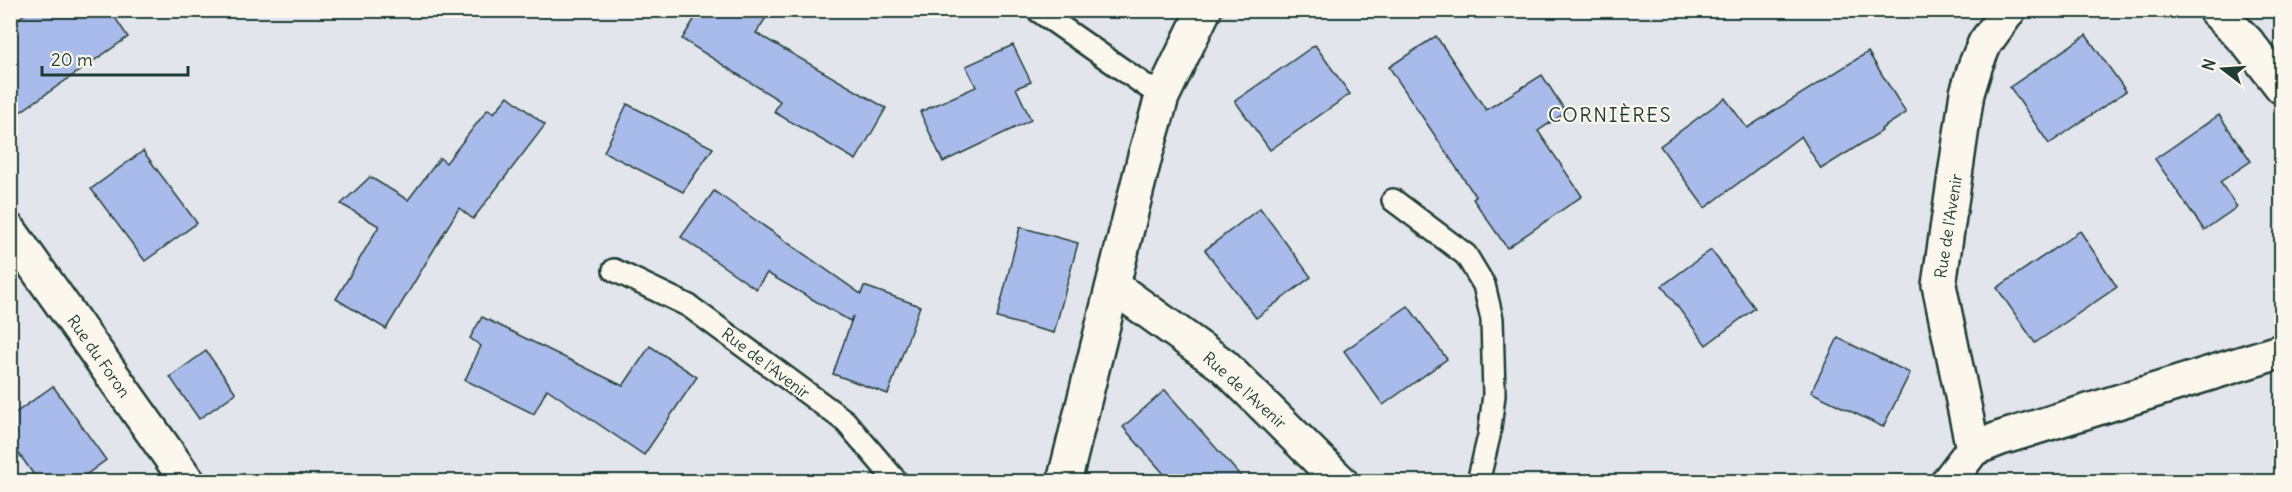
<svg xmlns="http://www.w3.org/2000/svg" width="2292" height="492" font-family="Delius,sans-serif">
<style>
.building{fill:#a8bbea;stroke:#1f3d34;stroke-width:1.5}
.lines{fill:none;stroke-linecap:round;stroke-linejoin:round}
.service-casing{stroke:#1f3d34;stroke-width:26}
.minor-casing{stroke:#1f3d34;stroke-width:38}
.service{stroke:#fbf7ec;stroke-width:21}
.minor{stroke:#fbf7ec;stroke-width:33}
.labels{text-anchor:middle;dominant-baseline:central;stroke-width:4.5;stroke-linejoin:round;paint-order:stroke}
.street-label{font-size:16px;fill:#1f3d34;stroke:#fbf7ec}
.quarter-label{font-size:20px;letter-spacing:1.5px;fill:#1f3d34;stroke:#fbf7ec}
</style>
<rect width="100%" height="100%" fill="#e2e5eb"/>
<filter id="ink" filterUnits="userSpaceOnUse"><feTurbulence type="fractalNoise" baseFrequency=".0167" numOctaves="2"/><feDisplacementMap in="SourceGraphic" scale="12" xChannelSelector="R" yChannelSelector="G"/><feConvolveMatrix kernelMatrix="1 2 1 2 8 2 1 2 1" color-interpolation-filters="sRGB"/></filter>
<g filter="url(#ink)">
<g class="building">
<path d="M 31,10 L 110,10 L 128,37 L 10,119 L 10,24 Z"/>
<path d="M 700,10 L 771,10 L 756,33 L 886,108 L 856,160 L 774,112 L 780,101 L 682,39 Z"/>
<path d="M 2086,35 L 2126,91 L 2049,144 L 2010,87 Z"/>
<path d="M 1436,36 L 1486,110 L 1542,75 L 1566,112 L 1538,131 L 1582,196 L 1507,248 L 1473,199 L 1476,197 L 1389,67 Z"/>
<path d="M 1013,45 L 1031,82 L 1016,88 L 1031,120 L 943,162 L 920,112 L 976,87 L 966,66 Z"/>
<path d="M 1315,45 L 1350,94 L 1270,150 L 1235,101 Z"/>
<path d="M 1868,52 L 1906,113 L 1881,129 L 1882,131 L 1821,169 L 1801,136 L 1705,208 L 1660,146 L 1725,98 L 1747,128 Z"/>
<path d="M 508,96 L 545,125 L 473,219 L 459,208 L 386,329 L 336,299 L 379,226 L 341,204 L 370,177 L 408,200 L 440,158 L 446,163 L 488,109 L 494,113 Z"/>
<path d="M 627,104 L 713,148 L 683,192 L 604,152 Z"/>
<path d="M 2219,115 L 2251,161 L 2220,182 L 2237,207 L 2204,230 L 2155,159 Z"/>
<path d="M 143,151 L 197,223 L 145,261 L 91,189 Z"/>
<path d="M 714,191 L 861,294 L 864,286 L 920,306 L 888,394 L 833,374 L 853,316 L 850,321 L 767,273 L 756,289 L 681,237 Z"/>
<path d="M 1260,208 L 1311,277 L 1256,318 L 1205,250 Z"/>
<path d="M 1020,227 L 1078,243 L 1054,333 L 997,318 Z"/>
<path d="M 2080,231 L 2117,287 L 2035,343 L 1997,288 Z"/>
<path d="M 1711,250 L 1755,308 L 1706,345 L 1662,286 Z"/>
<path d="M 1408,306 L 1447,359 L 1383,405 L 1344,351 Z"/>
<path d="M 482,317 L 623,386 L 650,346 L 697,377 L 644,455 L 547,389 L 534,414 L 465,380 L 481,346 L 470,338 Z"/>
<path d="M 1838,338 L 1910,373 L 1883,427 L 1811,392 Z"/>
<path d="M 206,351 L 236,393 L 199,419 L 170,377 Z"/>
<path d="M 53,386 L 106,460 L 76,482 L 39,482 L 10,441 L 10,417 Z"/>
<path d="M 1165,390 L 1246,482 L 1171,482 L 1123,427 Z"/>
</g>
<g class="lines">
<defs>
<g id="service">
<path d="M 1037,10 L 1162,97"/>
<path d="M 1393,200 L 1466,255 L 1484,285 L 1492,319 L 1494,395 L 1489,436 L 1478,482"/>
<path d="M 614,270 L 689,306 L 845,421 L 897,482"/>
</g>
<g id="minor">
<path d="M 2215,10 L 2247,42 L 2282,87"/>
<path d="M 10,231 L 188,482"/>
<path d="M 1113,286 L 1224,366 L 1341,482"/>
<path d="M 1973,449 L 1939,285 L 1967,93 L 1976,64 L 1985,43 L 2009,10"/>
<path d="M 1064,482 L 1145,156 L 1162,97 L 1204,10"/>
<path d="M 1948,482 L 1973,449 L 2001,438 L 2282,351"/>
</g>
</defs>
<use href="#service" class="service-casing"/>
<use href="#minor" class="minor-casing"/>
<use href="#service" class="service"/>
<use href="#minor" class="minor"/>
</g>
</g>
<g class="labels">
<g class="street-label">
<text transform="translate(1948 226) rotate(-81)">Rue de l'Avenir</text>
<text transform="translate(99 356) rotate(55)">Rue du Foron</text>
<text transform="translate(766 363) rotate(37)">Rue de l'Avenir</text>
<text transform="translate(1245 390) rotate(42)">Rue de l'Avenir</text>
</g>
<g class="quarter-label">
<text x="1610" y="114">CORNIÈRES</text>
</g>
</g>
<rect width="2292" height="492" fill="none" stroke="#fbf7ec" stroke-width="36"/>
<rect x="18" y="18" width="2256" height="456" fill="none" stroke="#1f3d34" stroke-width="2" filter="url(#ink)"/>
<g transform="translate(2223 69) rotate(287)" stroke="#fbf7ec" stroke-width="4.5" paint-order="stroke">
<path d="M0-4.5L10 22L0 15L-10 22Z" fill="#1f3d34"/>
<text y="-9" font-size="16" font-weight="bold" text-anchor="middle" fill="#1f3d34">N</text>
</g>
<path d="M42 66v9h146v-9" fill="none" stroke="#1f3d34" stroke-width="3"/>
<text x="51" y="66" font-size="18" fill="#1f3d34" stroke="#fbf7ec" stroke-width="4.5" paint-order="stroke">20 m</text>
</svg>
